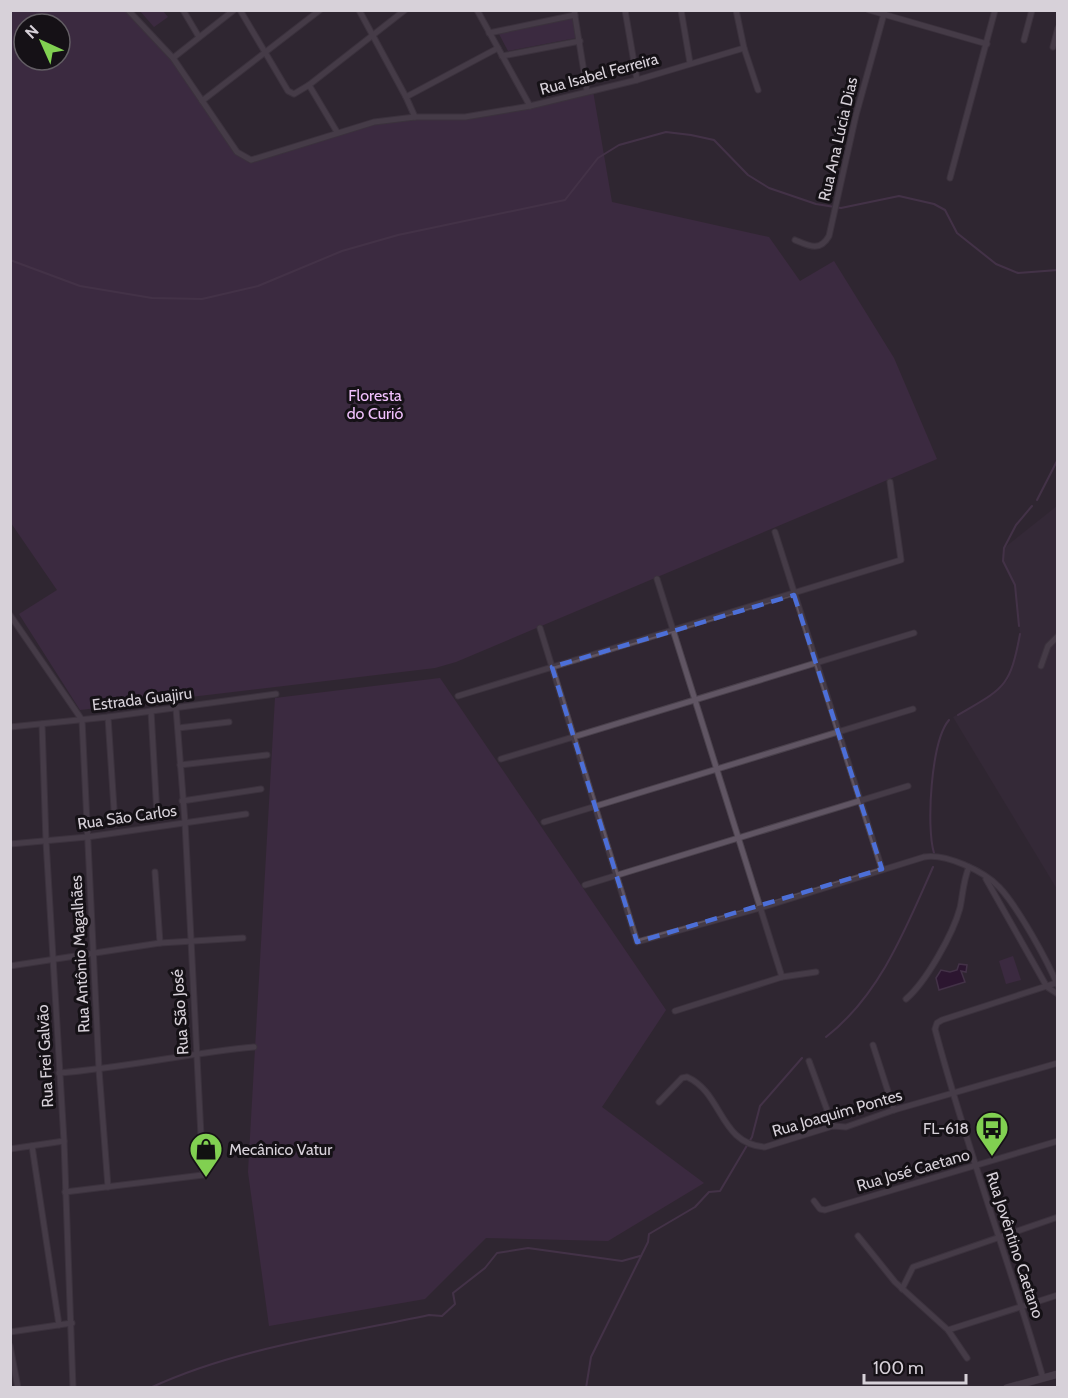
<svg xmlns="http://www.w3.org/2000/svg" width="1068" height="1398" font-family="Cabin,sans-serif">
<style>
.built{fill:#3b2d3e}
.green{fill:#4b2f52;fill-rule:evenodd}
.water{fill:#280330;stroke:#5c4163;stroke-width:1.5}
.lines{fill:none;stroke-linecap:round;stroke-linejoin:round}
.stream{stroke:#5c4163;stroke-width:2}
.minor-casing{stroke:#4a414c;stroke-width:7}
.tertiary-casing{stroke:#4a414c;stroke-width:8}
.minor{stroke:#605563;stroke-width:5}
.tertiary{stroke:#605563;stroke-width:7}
.marked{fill:none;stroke:#4c6fd8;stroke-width:4.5;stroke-dasharray:12 8;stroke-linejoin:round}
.labels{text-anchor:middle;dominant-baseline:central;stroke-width:6;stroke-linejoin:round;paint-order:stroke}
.street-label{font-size:16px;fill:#d7d1d9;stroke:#151116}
.park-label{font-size:16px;fill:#f1c1fd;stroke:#151116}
.poi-label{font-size:16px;fill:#d7d1d9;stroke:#151116;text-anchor:end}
</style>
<rect width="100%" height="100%" fill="#302632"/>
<path class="built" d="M 1057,506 L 1057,889 L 953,717 L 983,700 L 1008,680 L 1020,634 L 1015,585 L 1003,561 L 1004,548 Z"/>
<g class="green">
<path d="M 10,11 L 126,11 L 174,61 L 249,163 L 352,128 L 420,114 L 461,117 L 593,91 L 612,202 L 769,237 L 800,281 L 834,261 L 894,358 L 937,459 L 456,662 L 435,668 L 80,710 L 19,614 L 57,590 L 11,523 ZM 24,24 L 60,24 L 60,60 L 24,60 Z"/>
<path d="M 140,11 L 163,11 L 168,17 L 154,27 Z"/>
<path d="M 572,18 L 576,38 L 508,51 L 498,32 Z"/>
<path d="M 440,678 L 666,1010 L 602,1107 L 704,1183 L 608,1241 L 486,1238 L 425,1299 L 269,1326 L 248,1172 L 275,698 Z"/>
<path d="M 1013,956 L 1021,980 L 1006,984 L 999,961 Z"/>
</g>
<path class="water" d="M 959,964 L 967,965 L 966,972 L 961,971 L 965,982 L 939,990 L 936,978 L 941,970 L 950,972 L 957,970 Z"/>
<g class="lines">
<g class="stream">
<path d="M 10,260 L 80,286 L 152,298 L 202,299 L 258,286 L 342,251 L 398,235 L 565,200 L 598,158 L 619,145 L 666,132 L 691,135 L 714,140 L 748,175 L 769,188 L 816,204 L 841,208 L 899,196 L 934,204 L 945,210 L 957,233 L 996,264 L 1018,273 L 1058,270"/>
<path d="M 1037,500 L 1058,459"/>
<path d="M 1019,626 L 1015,585 L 1003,561 L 1004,548 L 1016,525 L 1032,506"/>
<path d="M 958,715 C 1004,688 1010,688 1020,634"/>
<path d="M 934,853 C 926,827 931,741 949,720"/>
<path d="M 826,1037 C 880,995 906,928 933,867"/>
<path d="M 150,1388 C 236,1348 336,1335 429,1315 L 442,1316 L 455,1304 L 453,1293 L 485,1268 L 497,1253 L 528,1248 L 622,1261 L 640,1256"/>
<path d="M 586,1388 L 591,1357 L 648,1242 L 649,1234 L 695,1207 L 709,1192 L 720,1191 L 752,1137 L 760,1106 L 802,1058"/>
</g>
<defs>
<g id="minor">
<path d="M 128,10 L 173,58 L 237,152 L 251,160 L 374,122 L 415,117 L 465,117 L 530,106 L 637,80 L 744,48"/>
<path d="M 183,10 L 199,37"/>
<path d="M 240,10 L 288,91 L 294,94 L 309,85 L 405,10"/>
<path d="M 359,10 L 406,97 L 415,117"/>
<path d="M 477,10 L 530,106"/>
<path d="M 574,10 L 587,91"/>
<path d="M 625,10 L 637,80"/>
<path d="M 681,10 L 690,63"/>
<path d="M 736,10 L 744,48 L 758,90"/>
<path d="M 869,10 L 987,44"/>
<path d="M 489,33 L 575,15"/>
<path d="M 1024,40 L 1032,10"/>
<path d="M 1053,47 L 1058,28"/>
<path d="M 502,56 L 580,41"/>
<path d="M 173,58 L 234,10"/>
<path d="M 309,85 L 337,132"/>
<path d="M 406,97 L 498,48"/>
<path d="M 202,101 L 320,10"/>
<path d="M 950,178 L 995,10"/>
<path d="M 795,240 C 809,246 820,252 829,236 L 856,115 L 885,10"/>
<path d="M 775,532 L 882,869"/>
<path d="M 657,579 L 782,977"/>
<path d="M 10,615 L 82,720 L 99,1070 L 108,1187"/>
<path d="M 540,628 L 637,942 L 760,908 L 924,857 C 945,853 984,871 999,887 C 1018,907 1047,960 1058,986"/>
<path d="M 1041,666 L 1048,646 L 1058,636"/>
<path d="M 458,696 L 901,560 L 890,482"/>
<path d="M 151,711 L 157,815"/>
<path d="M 108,717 L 115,824"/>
<path d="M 42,724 L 46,841 L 64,1141 L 73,1388"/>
<path d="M 10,727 L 108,717 L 276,694"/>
<path d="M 178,728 L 229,722"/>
<path d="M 501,759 L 914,633"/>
<path d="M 180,765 L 267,755"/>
<path d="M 182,801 L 261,789"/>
<path d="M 544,822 L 913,709"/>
<path d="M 10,844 L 87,837 L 246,814"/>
<path d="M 155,872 L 160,943"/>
<path d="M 986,879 L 1047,987 L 1058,994"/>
<path d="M 585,885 L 908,786"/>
<path d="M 10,966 L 160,943 L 243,938"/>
<path d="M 906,999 C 926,982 953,934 960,908 C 963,894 963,881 969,867"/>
<path d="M 675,1011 L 782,977 L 816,972"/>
<path d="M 873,1045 L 894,1110"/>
<path d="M 809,1061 L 833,1126"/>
<path d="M 59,1073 C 124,1068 189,1053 254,1047"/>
<path d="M 659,1102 L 682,1078 L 687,1077 C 723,1093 719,1144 765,1147 L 833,1126 L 846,1127 L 894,1110 L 1058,1063"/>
<path d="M 32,1146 L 59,1325"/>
<path d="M 10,1149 L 64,1141"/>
<path d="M 65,1192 L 203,1175 L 185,822 L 176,708"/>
<path d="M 814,1201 L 820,1209 L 825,1210 L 1058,1141"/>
<path d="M 858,1236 L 895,1282 L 948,1330 L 967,1358"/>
<path d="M 902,1289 L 913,1267 L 1058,1217"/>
<path d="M 948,1330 L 1058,1295"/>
<path d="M 10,1332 L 72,1323"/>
<path d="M 10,1346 L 18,1388"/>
<path d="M 1043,1378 C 1009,1260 966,1147 935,1029 L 937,1023 L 942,1020 L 1056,983"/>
</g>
<path id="tertiary" d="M 1007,1388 L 1058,1374"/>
</defs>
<use href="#minor" class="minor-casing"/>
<use href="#tertiary" class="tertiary-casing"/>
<use href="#minor" class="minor"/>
<use href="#tertiary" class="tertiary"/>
</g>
<path d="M0 0H1068V1398H0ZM 794,595 L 882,869 L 637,942 L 552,667 Z" fill="#302632" fill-opacity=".55" fill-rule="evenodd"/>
<path class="marked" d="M 794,595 L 882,869 L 637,942 L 552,667 Z"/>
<defs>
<symbol id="bus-pin" viewBox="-11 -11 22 30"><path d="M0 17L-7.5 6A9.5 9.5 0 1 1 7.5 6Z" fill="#81d051" stroke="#151116"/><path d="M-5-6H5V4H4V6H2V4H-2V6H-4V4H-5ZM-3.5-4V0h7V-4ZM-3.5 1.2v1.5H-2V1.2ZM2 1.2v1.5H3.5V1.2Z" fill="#111"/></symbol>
<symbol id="shop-pin" viewBox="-11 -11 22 30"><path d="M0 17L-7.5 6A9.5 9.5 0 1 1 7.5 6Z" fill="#81d051" stroke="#151116"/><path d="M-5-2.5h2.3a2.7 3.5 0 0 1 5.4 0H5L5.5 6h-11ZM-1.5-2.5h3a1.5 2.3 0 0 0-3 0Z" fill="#111"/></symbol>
</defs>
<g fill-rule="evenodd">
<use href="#bus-pin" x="973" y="1109" width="38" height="52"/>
<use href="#shop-pin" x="187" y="1130" width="38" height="52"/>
</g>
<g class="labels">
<g class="street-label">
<text transform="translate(599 74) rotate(-15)">Rua Isabel Ferreira</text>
<text transform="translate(838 139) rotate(-77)">Rua Ana Lúcia Dias</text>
<text transform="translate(142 699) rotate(-7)">Estrada Guajiru</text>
<text transform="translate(127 817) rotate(-8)">Rua São Carlos</text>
<text transform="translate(80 954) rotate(-93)">Rua Antônio Magalhães</text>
<text transform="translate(180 1012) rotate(-94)">Rua São José</text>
<text transform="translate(45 1056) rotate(-93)">Rua Frei Galvão</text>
<text transform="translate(837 1113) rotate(-16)">Rua Joaquim Pontes</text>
<text transform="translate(913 1170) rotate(-16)">Rua José Caetano</text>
<text transform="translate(1015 1245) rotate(72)">Rua Jovêntino Caetano</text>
</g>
<g class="park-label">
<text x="375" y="395">Floresta<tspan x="375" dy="18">do Curió</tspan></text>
</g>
<g class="poi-label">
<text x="969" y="1128">FL-618</text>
<text x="229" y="1149" text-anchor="start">Mecânico Vatur</text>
</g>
</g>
<rect width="1068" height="1398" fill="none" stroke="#d7d1d9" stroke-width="24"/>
<g transform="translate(42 42) rotate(315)"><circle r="28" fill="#151116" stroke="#635e64" stroke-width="1.5"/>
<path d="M0-4.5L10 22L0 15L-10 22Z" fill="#81d051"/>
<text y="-9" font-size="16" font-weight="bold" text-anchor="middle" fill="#d7d1d9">N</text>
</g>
<path d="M864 1374v9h102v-9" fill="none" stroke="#d7d1d9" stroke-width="3"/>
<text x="873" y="1374" font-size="18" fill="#d7d1d9" stroke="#151116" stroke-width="4.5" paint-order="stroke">100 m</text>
</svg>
